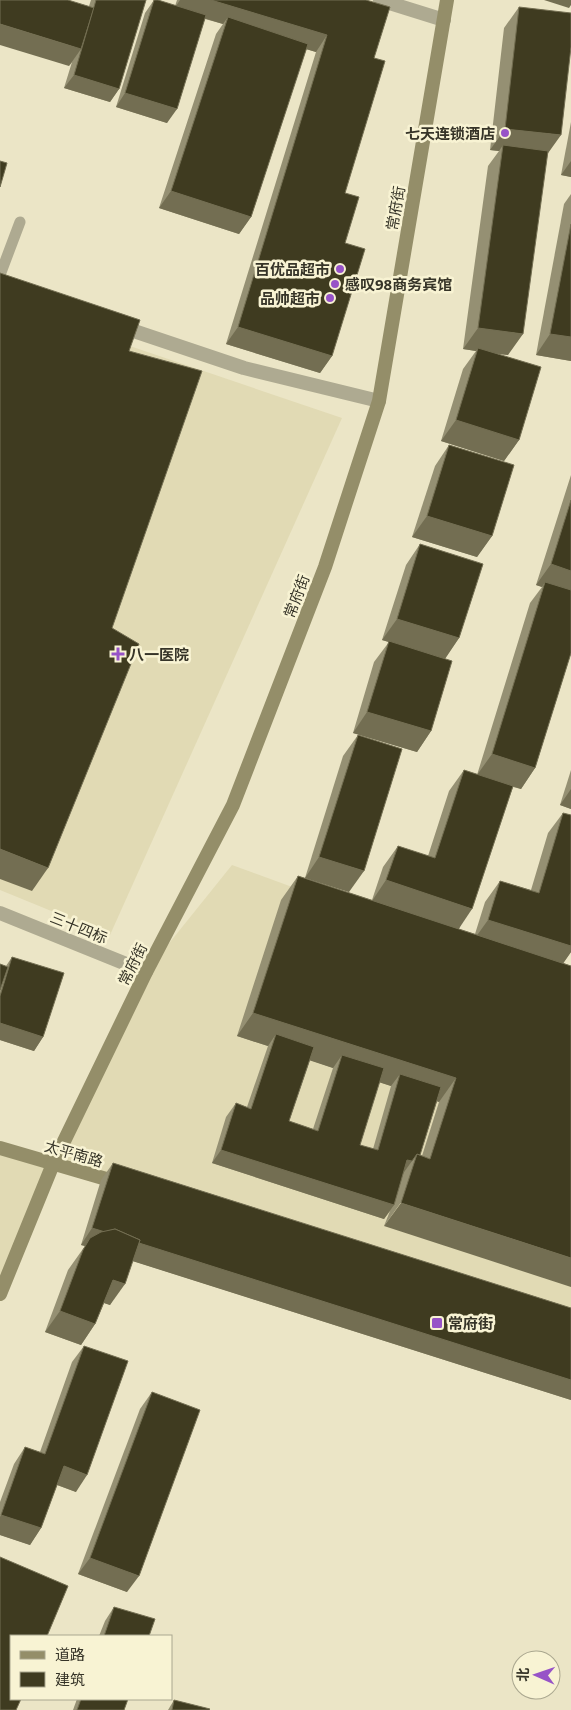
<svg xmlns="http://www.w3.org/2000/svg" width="571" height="1710" font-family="'Noto Sans','Noto Sans SC',sans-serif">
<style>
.built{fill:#e1dab4}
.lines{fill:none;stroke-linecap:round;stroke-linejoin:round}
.service{stroke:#aeaa91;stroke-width:11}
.minor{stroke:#aeaa91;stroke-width:14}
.secondary{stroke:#948e69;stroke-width:14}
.wall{fill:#959073;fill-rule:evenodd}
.shaded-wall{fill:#736e52}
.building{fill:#3f3b20;stroke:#736e52}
.poi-dot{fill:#9753c7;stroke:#f8f3d3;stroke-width:2}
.labels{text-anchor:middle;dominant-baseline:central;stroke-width:5;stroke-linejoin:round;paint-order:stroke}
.poi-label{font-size:15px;font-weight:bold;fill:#363428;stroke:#f8f3d3;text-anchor:end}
.street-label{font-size:15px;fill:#363428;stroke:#f8f3d3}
</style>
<rect width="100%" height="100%" fill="#ebe5c6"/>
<g class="built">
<path d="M 0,302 L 342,418 L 110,935 L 0,890 Z"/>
<path d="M 232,865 L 571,989 L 571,1317 L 53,1164 L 0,1294 L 0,1148 L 53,1163 L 146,972 Z"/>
</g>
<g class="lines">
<path class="service" d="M 0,275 L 20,222"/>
<g class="minor">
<path d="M 380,0 L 444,20"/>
<path d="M 119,326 L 244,368 L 379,401"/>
<path d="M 0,913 L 146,972"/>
</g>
<g class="secondary">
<path d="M 0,1148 L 120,1183"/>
<path d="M 0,1294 L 53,1164 L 146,972 L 233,805 L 325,567 L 379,401 L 447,0"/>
</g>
</g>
<g class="wall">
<path d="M 91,0 L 146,0 L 119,89 L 110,102 L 64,88 L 72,62 L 69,66 Z"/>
<path d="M 154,0 L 158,0 L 175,6 L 177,0 L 366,0 L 374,58 L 345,193 L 345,243 L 332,356 L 320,373 L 226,344 L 316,52 L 306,49 L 251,217 L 239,234 L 159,208 L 216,34 L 223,24 L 205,19 L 167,123 L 116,107 L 145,13 Z"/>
<path d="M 519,7 L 547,155 L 508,355 L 498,354 L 519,440 L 504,461 L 441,441 L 463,369 L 476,351 L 463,349 L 488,166 L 499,151 L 490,150 L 504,28 Z"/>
<path d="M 571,122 L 571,177 L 561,175 Z"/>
<path d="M 571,194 L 571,361 L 536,355 L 564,204 Z"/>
<path d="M 449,445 L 492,536 L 477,557 L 412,537 L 435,466 Z"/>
<path d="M 571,475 L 571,653 L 535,768 L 521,789 L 513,787 L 459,929 L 475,934 L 485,902 L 500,881 L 531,890 L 548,833 L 563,813 L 571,952 L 563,963 L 571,966 L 384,1226 L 390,1211 L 384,1219 L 212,1163 L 226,1117 L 236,1103 L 247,1107 L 268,1046 L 237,1036 L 281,900 L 298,876 L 372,900 L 383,867 L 398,846 L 428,856 L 449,791 L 464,770 L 477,775 L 530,603 L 542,587 L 536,585 ZM 310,1060 L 333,1068 L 313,1129 L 289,1121 ZM 379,1082 L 391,1086 L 373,1149 L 360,1145 ZM 437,1101 L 439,1102 L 422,1156 L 420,1155 Z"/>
<path d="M 420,544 L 459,638 L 445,658 L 431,731 L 417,752 L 353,733 L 374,662 L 389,642 L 382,640 L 406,565 Z"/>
<path d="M 358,735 L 349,892 L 305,878 L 343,756 Z"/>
<path d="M 571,770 L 571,809 L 560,805 Z"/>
<path d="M 12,957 L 43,1037 L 34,1051 L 0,1040 L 0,964 L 6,966 Z"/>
<path d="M 113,1163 L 571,1308 L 571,1400 L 133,1261 L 110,1305 L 104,1303 L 95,1324 L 81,1345 L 45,1332 L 68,1270 L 85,1246 L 81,1245 L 101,1180 Z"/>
<path d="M 84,1346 L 76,1492 L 57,1485 L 41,1528 L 30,1545 L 0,1535 L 0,1502 L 14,1464 L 25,1447 L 40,1452 L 72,1362 Z"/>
<path d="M 152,1392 L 127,1592 L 78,1574 L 140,1409 Z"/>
<path d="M 114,1607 L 149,1636 L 99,1636 L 105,1621 Z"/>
<path d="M 77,1699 L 128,1699 L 124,1710 L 73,1710 Z"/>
<path d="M 174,1700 L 209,1710 L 168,1710 Z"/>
</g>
<g class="shaded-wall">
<path d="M 180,0 L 211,0 L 327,35 L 316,52 L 225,25 L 228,17 L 223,24 L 174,9 Z"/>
<path d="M 544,0 L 571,0 L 571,5 L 569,8 Z"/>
<path d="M 0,24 L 81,49 L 69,66 L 0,45 Z"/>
<path d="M 74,75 L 119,89 L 110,102 L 64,88 Z"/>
<path d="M 125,93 L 177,109 L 167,123 L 116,107 Z"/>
<path d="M 505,129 L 561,135 L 546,156 L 503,145 L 499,151 L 490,150 Z"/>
<path d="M 571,161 L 571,177 L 561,175 Z"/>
<path d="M 171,191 L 251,217 L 239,234 L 159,208 Z"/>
<path d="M 238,327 L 332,356 L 320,373 L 226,344 Z"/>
<path d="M 478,328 L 523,334 L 508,355 L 477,351 L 478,348 L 476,351 L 463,349 Z"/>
<path d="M 550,334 L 571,337 L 571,361 L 536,355 Z"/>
<path d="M 456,420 L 519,440 L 504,461 L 441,441 Z"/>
<path d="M 427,516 L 492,536 L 477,557 L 412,537 Z"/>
<path d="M 551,564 L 571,571 L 571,596 L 545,582 L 542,587 L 536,585 Z"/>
<path d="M 397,619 L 459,638 L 445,659 L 382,640 Z"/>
<path d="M 367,712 L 431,731 L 417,752 L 353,733 Z"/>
<path d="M 492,754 L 535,768 L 521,789 L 477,775 Z"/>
<path d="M 571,789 L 571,809 L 560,805 Z"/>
<path d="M 0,849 L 48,868 L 32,891 L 0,879 Z"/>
<path d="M 319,857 L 364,871 L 349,892 L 305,878 Z"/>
<path d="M 386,880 L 472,909 L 458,930 L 372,901 Z"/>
<path d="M 488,920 L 571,946 L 571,952 L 560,968 L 473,941 Z"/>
<path d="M 253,1013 L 456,1078 L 439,1102 L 396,1088 L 400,1074 L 391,1086 L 338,1069 L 342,1055 L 333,1068 L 272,1048 L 276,1034 L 268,1046 L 237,1036 Z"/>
<path d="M 0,1023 L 43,1037 L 34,1051 L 0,1040 Z"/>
<path d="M 221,1150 L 394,1205 L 384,1219 L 212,1163 Z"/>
<path d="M 407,1160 L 412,1161 L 402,1175 Z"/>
<path d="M 401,1203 L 571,1258 L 571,1287 L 384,1226 Z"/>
<path d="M 92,1228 L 571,1380 L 571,1400 L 85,1246 L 90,1238 L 85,1246 L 81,1245 Z"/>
<path d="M 113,1280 L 125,1284 L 110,1305 L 98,1301 Z"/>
<path d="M 60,1311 L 95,1324 L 81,1345 L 45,1332 Z"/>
<path d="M 64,1466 L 87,1475 L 76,1492 L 52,1483 Z"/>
<path d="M 1,1515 L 41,1528 L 30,1545 L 0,1535 L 0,1517 Z"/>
<path d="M 90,1558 L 139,1576 L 127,1592 L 78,1574 Z"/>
</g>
<g class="building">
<path d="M 0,0 L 68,0 L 94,8 L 81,49 L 0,24 Z"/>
<path d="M 96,0 L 146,0 L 119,89 L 74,75 Z"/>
<path d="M 154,0 L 158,0 L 206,15 L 177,109 L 125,93 Z"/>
<path d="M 211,0 L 366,0 L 390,7 L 374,58 L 385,61 L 345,193 L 359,197 L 345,243 L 365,249 L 332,356 L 238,327 L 327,35 Z"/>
<path d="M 519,7 L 571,13 L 571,47 L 561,135 L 505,129 Z"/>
<path d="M 228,17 L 308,44 L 251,217 L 171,191 Z"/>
<path d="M 503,145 L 548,151 L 523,334 L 478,328 Z"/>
<path d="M 0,161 L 7,163 L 0,187 Z"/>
<path d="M 571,224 L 571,337 L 550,334 Z"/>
<path d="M 0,273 L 140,320 L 129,351 L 202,371 L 112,628 L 139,644 L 48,868 L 0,849 Z"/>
<path d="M 478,348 L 541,367 L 519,440 L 456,420 Z"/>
<path d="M 449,445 L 514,465 L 492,536 L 427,516 Z"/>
<path d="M 571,500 L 571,571 L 551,564 Z"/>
<path d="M 420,544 L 483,564 L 459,638 L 397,619 Z"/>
<path d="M 545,582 L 571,590 L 571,653 L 535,768 L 492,754 Z"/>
<path d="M 389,641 L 452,661 L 431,731 L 367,712 Z"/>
<path d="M 358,735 L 402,749 L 364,871 L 319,857 Z"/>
<path d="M 464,770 L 513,786 L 472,909 L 386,880 L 398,846 L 435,858 Z"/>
<path d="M 563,813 L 571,815 L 571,946 L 488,920 L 500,881 L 539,893 Z"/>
<path d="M 298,876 L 571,966 L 571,1258 L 401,1203 L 417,1154 L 430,1159 L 456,1078 L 253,1013 Z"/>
<path d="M 12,957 L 64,973 L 43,1037 L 0,1023 L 0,996 Z"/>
<path d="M 0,964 L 8,967 L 0,990 Z"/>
<path d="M 276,1034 L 314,1047 L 289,1121 L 318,1131 L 342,1055 L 384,1068 L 360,1145 L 378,1150 L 400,1074 L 441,1087 L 420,1155 L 417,1154 L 412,1161 L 407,1160 L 394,1205 L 221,1150 L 236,1103 L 251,1109 Z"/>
<path d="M 113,1163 L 571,1308 L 571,1380 L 139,1243 L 140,1240 L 115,1229 L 105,1232 L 92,1228 Z"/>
<path d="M 115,1229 L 140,1240 L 125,1284 L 113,1280 L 95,1324 L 60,1311 L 83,1250 L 90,1238 L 101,1232 Z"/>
<path d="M 84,1346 L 128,1361 L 87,1475 L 64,1466 L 41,1528 L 1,1515 L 25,1447 L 45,1454 Z"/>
<path d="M 152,1392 L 200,1410 L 139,1576 L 90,1558 Z"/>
<path d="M 0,1557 L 68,1586 L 47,1636 L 11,1636 L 11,1699 L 21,1699 L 16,1710 L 0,1710 Z"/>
<path d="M 114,1607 L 155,1619 L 149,1636 L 104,1636 Z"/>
<path d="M 81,1699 L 128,1699 L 124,1710 L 77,1710 Z"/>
<path d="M 174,1700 L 210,1709 L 209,1710 L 172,1710 Z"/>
</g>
<g class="poi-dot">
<circle cx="505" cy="133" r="5"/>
<circle cx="340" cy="269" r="5"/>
<circle cx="335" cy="284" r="5"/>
<circle cx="330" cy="298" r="5"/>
<path d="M115.5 646.5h5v5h5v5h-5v5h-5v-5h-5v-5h5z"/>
<rect x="431" y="1317" width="12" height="12" rx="2.5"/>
</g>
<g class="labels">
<g class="poi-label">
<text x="495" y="133">七天连锁酒店</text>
<text x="330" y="269">百优品超市</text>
<text x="345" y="284" text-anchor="start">感叹98商务宾馆</text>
<text x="320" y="298">品帅超市</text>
<text x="129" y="654" text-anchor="start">八一医院</text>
<text x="448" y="1323" text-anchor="start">常府街</text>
</g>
<g class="street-label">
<text transform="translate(395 208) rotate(-80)">常府街</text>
<text transform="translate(296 596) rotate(-69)">常府街</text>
<text transform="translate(79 927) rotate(22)">三十四标</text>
<text transform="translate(132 964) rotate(-63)">常府街</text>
<text transform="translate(74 1153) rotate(16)">太平南路</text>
</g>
</g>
<rect x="10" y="1635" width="162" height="65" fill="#f8f3d3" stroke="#aaa78f"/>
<rect x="20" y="1651" width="25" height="8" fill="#948e69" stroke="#aaa78f"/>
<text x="55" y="1660" font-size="15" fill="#363428">道路</text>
<rect x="20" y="1672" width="25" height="15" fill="#3f3b20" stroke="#aaa78f"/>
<text x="55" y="1685" font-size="15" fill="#363428">建筑</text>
<g transform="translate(536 1675) rotate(272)"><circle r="24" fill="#f8f3d3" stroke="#aaa78f"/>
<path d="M0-4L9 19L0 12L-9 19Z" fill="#9753c7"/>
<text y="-8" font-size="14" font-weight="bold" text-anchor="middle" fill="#363428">北</text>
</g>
</svg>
